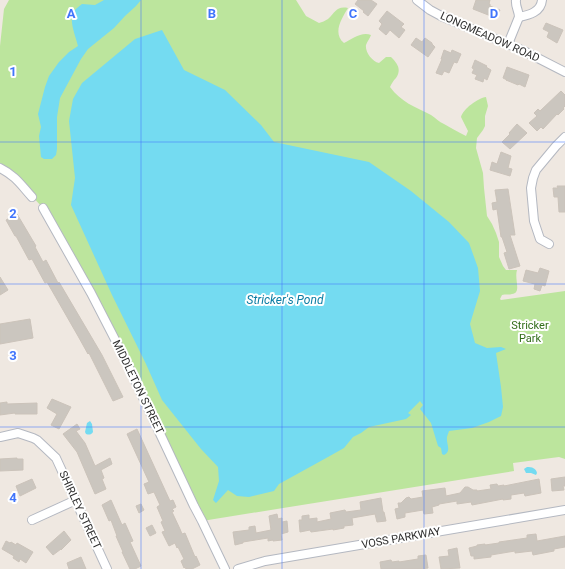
<svg xmlns="http://www.w3.org/2000/svg" width="565" height="569" font-family="Roboto,sans-serif">
<style>
.green{fill:#bce59d}
.water{fill:#74dbf1}
.building{fill:#cbc6bf;stroke:#cbc3ba}
.lines{fill:none;stroke-linecap:round;stroke-linejoin:round}
.minor-casing{stroke:#b4b8c1;stroke-width:10}
.minor{stroke:#fff;stroke-width:8}
.grid{fill:none;stroke:#4175fc;stroke-width:1;stroke-opacity:0.55}
.labels{text-anchor:middle;dominant-baseline:central;stroke-width:4;stroke-linejoin:round;paint-order:stroke}
.street-label{font-size:11px;fill:#2e2e2e;stroke:#fff}
.park-label{font-size:11px;fill:#336e1b;stroke:#fff}
.water-label{font-size:12px;font-style:italic;fill:#0c7da4;stroke:#fff}
.grid-label{font-size:13px;text-anchor:middle;font-weight:bold;fill:#4175fc;stroke:#fff;stroke-width:4;stroke-linejoin:round;paint-order:stroke}
</style>
<rect width="100%" height="100%" fill="#efe8e1"/>
<path class="green" d="M 9,0 L 296,0 L 306,16 L 319,23 C 322,22 325,21 328,19 C 336,12 336,6 348,8 C 342,18 332,33 344,43 C 352,39 362,31 371,35 C 370,38 367,42 366,45 C 365,52 372,61 379,63 L 386,57 L 391,57 C 397,63 402,69 396,78 C 393,81 392,83 390,87 C 401,102 415,107 431,115 C 436,118 439,122 444,124 C 451,128 458,132 466,136 L 468,131 L 461,117 C 463,109 478,98 486,97 L 488,106 L 485,116 L 485,126 L 483,130 L 477,138 L 476,148 L 483,173 L 484,188 L 487,216 L 492,224 L 496,233 L 499,242 L 499,257 L 503,266 L 506,270 L 517,270 C 514,279 522,293 512,294 C 509,295 505,294 502,295 L 500,299 L 501,300 L 565,291 L 565,459 L 559,457 L 513,463 L 514,471 L 202,521 L 124,357 L 43,208 L 28,192 L 0,168 L 0,46 L 4,9 Z"/>
<g class="water">
<path d="M 104,0 L 141,0 L 136,6 L 125,16 L 114,28 L 88,49 L 81,59 L 60,98 L 57,117 L 57,149 L 56,155 L 52,159 L 44,159 L 41,157 L 39,136 L 41,127 L 38,114 L 45,87 L 49,76 L 59,62 L 69,52 L 78,46 C 76,37 68,19 74,11 C 76,9 79,6 82,4 L 95,5 Z"/>
<path d="M 162,30 L 184,70 L 225,90 L 261,125 L 274,142 L 369,162 L 411,191 L 449,222 L 469,243 L 478,268 L 480,291 L 470,324 L 475,343 L 487,348 L 501,347 L 506,349 L 496,353 L 501,387 L 503,407 L 501,416 L 489,422 L 472,428 L 449,431 C 449,431 447,437 447,437 C 446,444 452,451 444,455 L 442,454 L 441,448 L 438,446 L 431,423 L 420,409 L 423,405 L 420,401 L 408,413 L 411,415 L 406,419 L 369,427 L 361,433 L 353,437 L 344,448 L 328,457 L 279,484 L 274,491 L 249,497 L 237,496 L 228,490 L 217,502 L 216,503 L 213,500 L 219,481 L 218,467 L 201,449 L 162,400 L 146,364 L 112,295 L 71,205 L 75,178 L 69,121 L 73,99 L 82,83 L 135,39 Z"/>
<path d="M 90,421 L 92,424 L 93,432 C 91,435 89,435 86,434 L 85,432 L 87,423 Z"/>
<path d="M 527,467 C 532,467 536,468 537,473 L 536,475 L 531,473 L 526,473 L 524,469 Z"/>
</g>
<g class="building">
<path d="M 358,0 L 371,0 L 377,4 L 368,16 L 363,12 L 364,11 L 355,4 Z"/>
<path d="M 476,0 L 490,0 L 489,4 L 490,4 L 490,6 L 500,10 L 496,18 L 473,9 Z"/>
<path d="M 387,11 L 404,24 L 401,27 L 405,30 L 399,38 L 390,30 L 386,35 L 379,29 L 382,24 L 379,21 Z"/>
<path d="M 546,23 L 563,30 L 557,43 L 547,37 L 549,32 L 543,29 Z"/>
<path d="M 416,38 L 422,42 L 425,38 L 432,43 L 432,44 L 435,47 L 428,57 L 411,45 Z"/>
<path d="M 444,50 L 451,53 L 452,50 L 461,54 L 457,63 L 454,62 L 449,73 L 444,71 L 442,75 L 436,73 L 442,59 L 441,59 Z"/>
<path d="M 475,60 L 487,66 L 486,67 L 491,70 L 487,80 L 484,78 L 483,82 L 475,79 L 477,75 L 472,73 L 474,69 L 472,68 Z"/>
<path d="M 507,67 L 529,75 L 525,87 L 519,84 L 518,85 L 506,80 L 507,80 L 503,78 Z"/>
<path d="M 561,91 L 565,95 L 565,106 L 563,108 L 564,109 L 558,115 L 557,114 L 543,129 L 541,127 L 537,131 L 529,123 L 537,116 L 534,113 L 538,109 L 540,111 Z"/>
<path d="M 517,124 L 527,133 L 510,149 L 502,142 L 510,134 L 509,133 Z"/>
<path d="M 501,152 L 511,156 L 508,168 L 512,169 L 510,176 L 490,170 L 492,162 L 497,164 Z"/>
<path d="M 557,186 L 565,186 L 565,212 L 559,212 L 558,197 L 554,197 L 553,188 L 558,188 Z"/>
<path d="M 508,189 L 515,235 L 510,235 L 520,266 L 509,269 L 504,253 L 507,252 L 502,237 L 501,237 L 497,209 L 493,210 L 492,203 L 497,202 L 495,190 Z"/>
<path d="M 17,214 L 36,246 L 35,247 L 43,262 L 46,260 L 58,283 L 59,282 L 102,355 L 123,397 L 113,401 L 89,353 L 88,354 L 78,336 L 47,282 L 45,283 L 32,259 L 29,260 L 16,236 L 15,236 L 6,220 Z"/>
<path d="M 540,268 L 549,271 L 545,286 L 542,285 L 540,291 L 534,289 L 535,284 L 523,281 L 526,270 L 538,273 Z"/>
<path d="M 0,277 L 8,290 L 0,295 Z"/>
<path d="M 30,319 L 33,338 L 0,344 L 0,324 Z"/>
<path d="M 52,399 L 71,407 L 59,429 L 51,425 L 57,414 L 47,408 Z"/>
<path d="M 7,402 L 7,404 L 37,403 L 37,414 L 15,414 L 15,413 L 0,415 L 0,403 Z"/>
<path d="M 77,424 L 80,429 L 76,431 L 85,443 L 95,466 L 110,458 L 112,464 L 101,470 L 104,478 L 102,479 L 106,489 L 95,494 L 77,452 L 63,434 Z"/>
<path d="M 137,429 L 170,501 L 173,500 L 176,507 L 172,509 L 174,511 L 172,512 L 180,529 L 182,534 L 185,533 L 195,557 L 196,556 L 200,565 L 192,569 L 186,569 L 185,567 L 184,568 L 181,561 L 184,559 L 178,547 L 177,548 L 175,543 L 169,546 L 162,532 L 165,531 L 161,522 L 163,521 L 157,507 L 160,505 L 154,492 L 148,494 L 144,484 L 149,482 L 127,434 Z"/>
<path d="M 17,458 L 17,459 L 23,459 L 23,470 L 0,471 L 0,459 Z"/>
<path d="M 565,477 L 565,486 L 563,486 L 564,490 L 552,491 L 551,479 Z"/>
<path d="M 32,479 L 36,488 L 20,496 L 16,486 Z"/>
<path d="M 539,479 L 541,493 L 525,496 L 524,493 L 511,495 L 511,499 L 503,500 L 503,499 L 472,505 L 471,502 L 457,504 L 457,501 L 439,504 L 439,505 L 432,507 L 433,513 L 424,514 L 423,510 L 405,513 L 405,517 L 397,519 L 395,509 L 399,508 L 398,503 L 401,503 L 406,498 L 409,497 L 411,499 L 423,497 L 422,491 L 445,488 L 446,496 L 460,493 L 465,487 L 468,487 L 473,490 L 477,490 L 477,491 L 491,489 L 490,485 L 497,484 L 498,486 L 504,485 L 504,486 Z"/>
<path d="M 381,498 L 383,512 L 384,512 L 386,521 L 377,522 L 375,514 L 352,518 L 353,525 L 344,526 L 344,528 L 333,530 L 333,529 L 311,532 L 310,530 L 300,532 L 299,520 L 302,520 L 302,516 L 309,515 L 309,519 L 317,518 L 317,522 L 331,519 L 330,513 L 345,510 L 346,512 L 361,510 L 360,502 Z"/>
<path d="M 111,500 L 122,525 L 125,523 L 133,541 L 130,542 L 141,566 L 135,569 L 130,569 L 122,552 L 123,552 L 116,536 L 117,536 L 111,520 L 109,521 L 102,505 Z"/>
<path d="M 141,504 L 144,510 L 139,513 L 136,506 Z"/>
<path d="M 277,514 L 278,519 L 282,518 L 282,522 L 287,521 L 288,532 L 281,534 L 282,540 L 273,541 L 273,540 L 268,541 L 268,538 L 243,542 L 243,543 L 235,545 L 233,532 L 249,530 L 249,527 L 255,526 L 256,533 L 271,530 L 269,516 Z"/>
<path d="M 152,525 L 156,533 L 150,536 L 146,528 Z"/>
<path d="M 64,531 L 71,540 L 61,550 L 61,549 L 53,555 L 46,547 Z"/>
<path d="M 536,534 L 537,541 L 565,536 L 565,547 L 554,549 L 554,551 L 533,555 L 532,551 L 515,553 L 515,551 L 491,555 L 491,557 L 474,559 L 474,556 L 471,556 L 469,548 L 477,546 L 477,545 L 485,544 L 485,545 L 499,543 L 499,542 L 527,538 L 527,535 Z"/>
<path d="M 6,541 L 10,543 L 11,542 L 16,545 L 17,543 L 33,552 L 26,563 L 20,559 L 19,562 L 13,558 L 14,556 L 2,549 Z"/>
<path d="M 457,548 L 460,568 L 441,569 L 439,557 L 449,556 L 448,550 Z"/>
<path d="M 426,555 L 428,568 L 421,569 L 381,569 L 380,562 L 391,560 L 392,562 L 399,561 L 399,562 L 418,559 L 418,556 Z"/>
<path d="M 81,557 L 86,569 L 69,569 L 67,563 Z"/>
</g>
<g class="lines">
<defs>
<g id="minor">
<path d="M 417,0 L 430,10 L 443,17 L 522,50 L 565,72"/>
<path d="M 516,0 C 515,6 519,11 519,17 C 529,15 541,12 542,0"/>
<path d="M 508,44 L 519,17"/>
<path d="M 0,168 C 16,176 21,185 32,197"/>
<path d="M 43,208 L 91,293 L 124,357 L 194,506 L 202,521 L 225,569"/>
<path d="M 549,244 L 540,239 L 534,221 L 531,188 L 533,178 L 536,170 L 556,146 L 565,137"/>
<path d="M 0,437 L 18,433 L 33,438 L 37,440 L 56,458 L 107,569"/>
<path d="M 32,520 L 76,500"/>
<path d="M 238,569 L 265,561 L 565,510"/>
</g>
</defs>
<use href="#minor" class="minor-casing"/>
<use href="#minor" class="minor"/>
</g>
<path class="grid" d="M 141,0 L 141,569M 282,0 L 282,569M 424,0 L 424,569M 0,142 L 565,142M 0,284 L 565,284M 0,427 L 565,427"/>
<g class="labels">
<g class="street-label">
<text transform="translate(490 37) rotate(24)">LONGMEADOW ROAD</text>
<text transform="translate(138 387) rotate(64)">MIDDLETON STREET</text>
<text transform="translate(80 510) rotate(65)">SHIRLEY STREET</text>
<text transform="translate(401 538) rotate(-10)">VOSS PARKWAY</text>
</g>
<g class="park-label">
<text x="530" y="325">Stricker<tspan x="530" dy="13">Park</tspan></text>
</g>
<g class="water-label">
<text x="285" y="300">Stricker's Pond</text>
</g>
</g>
<g class="grid-label">
<text x="71" y="18">A</text>
<text x="212" y="18">B</text>
<text x="353" y="18">C</text>
<text x="494" y="18">D</text>
<text x="13" y="76">1</text>
<text x="13" y="218">2</text>
<text x="13" y="360">3</text>
<text x="13" y="502">4</text>
</g>
</svg>
